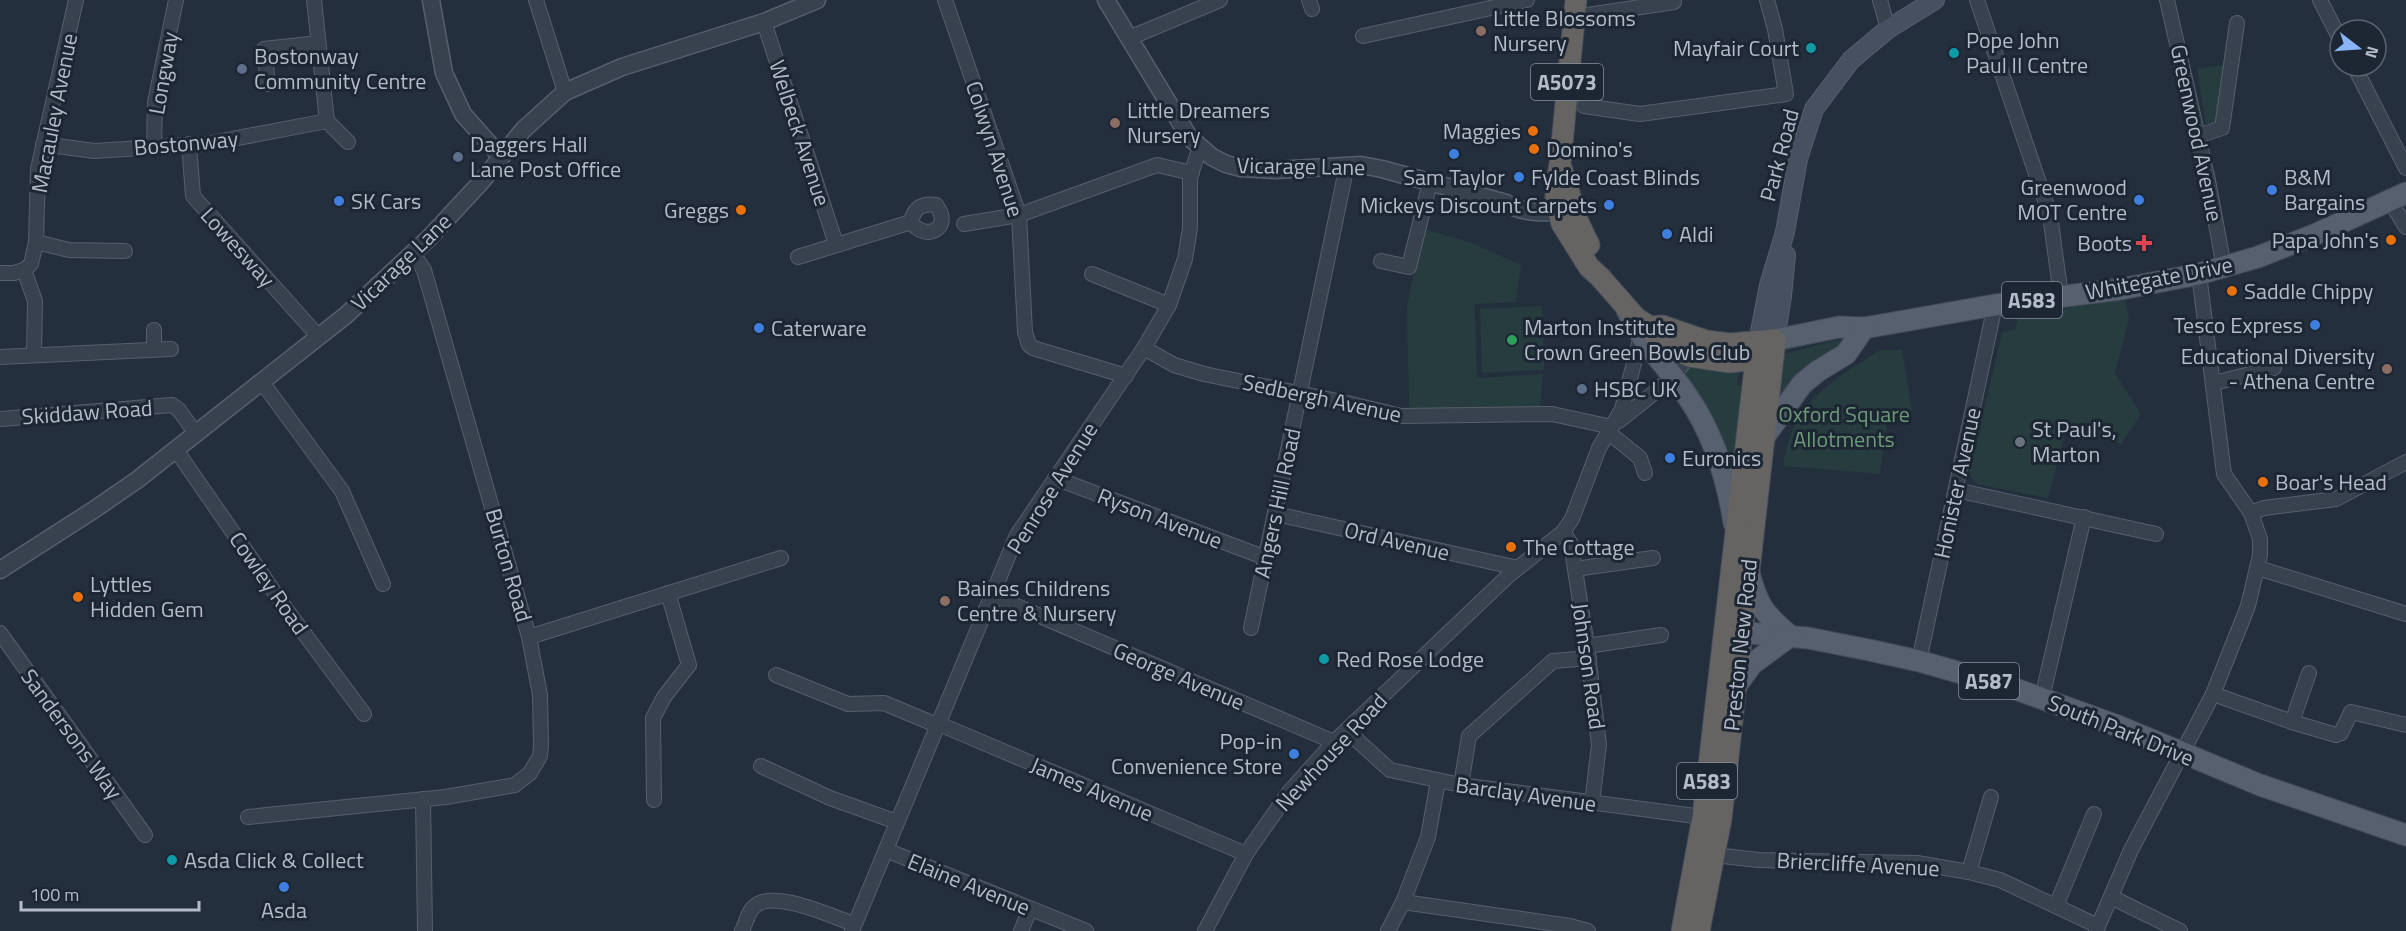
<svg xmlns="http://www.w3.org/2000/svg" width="2406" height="931" font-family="'Titillium Web',sans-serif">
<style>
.green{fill:#263c3f}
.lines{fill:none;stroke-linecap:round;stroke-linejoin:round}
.minor-casing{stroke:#565f6c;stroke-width:16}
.tertiary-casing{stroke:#565f6c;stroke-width:19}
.secondary-casing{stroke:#565f6c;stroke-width:20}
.primary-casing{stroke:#414a57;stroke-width:23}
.trunk-casing{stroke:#434c59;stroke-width:23}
.minor{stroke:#38414e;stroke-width:14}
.tertiary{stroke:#38414e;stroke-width:16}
.secondary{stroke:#465061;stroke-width:18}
.primary{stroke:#56606e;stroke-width:21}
.trunk{stroke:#656462;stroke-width:21}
.education-dot{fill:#8d6e63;stroke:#1d2633;stroke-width:2}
.culture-dot{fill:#0f9aa8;stroke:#1d2633;stroke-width:2}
.service-dot{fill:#5c6f8a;stroke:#1d2633;stroke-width:2}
.food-dot{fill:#e8710a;stroke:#1d2633;stroke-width:2}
.shop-dot{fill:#3f7fe0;stroke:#1d2633;stroke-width:2}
.health-dot{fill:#e0444e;stroke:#1d2633;stroke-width:2}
.leisure-dot{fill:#2e9e5b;stroke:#1d2633;stroke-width:2}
.worship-dot{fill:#6b7280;stroke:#1d2633;stroke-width:2}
.labels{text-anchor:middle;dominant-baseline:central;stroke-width:6;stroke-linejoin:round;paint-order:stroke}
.shield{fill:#1d2633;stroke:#878f9c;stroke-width:1.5}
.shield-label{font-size:21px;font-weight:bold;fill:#b4bcc9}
.poi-label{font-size:22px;fill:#b4bcc9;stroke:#1d2633;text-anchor:start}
.street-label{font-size:22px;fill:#b4bcc9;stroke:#1d2633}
.park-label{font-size:22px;fill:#6b9a76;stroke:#1d2633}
</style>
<rect width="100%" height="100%" fill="#242f3e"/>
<g class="green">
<path d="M 2228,64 L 2218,122 L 2206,125 L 2197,69 Z"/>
<path d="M 1423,229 L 1469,242 L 1521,265 L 1516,302 L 1475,304 L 1477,378 L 1543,374 L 1540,407 L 1409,409 L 1407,306 Z"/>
<path d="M 2125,297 L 2129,319 L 2115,373 L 2141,414 L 2121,444 L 2067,427 L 2048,498 L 1976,484 L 1969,473 L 2002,333 L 2015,329 L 2018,318 Z"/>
<path d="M 1542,306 L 1544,370 L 1482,373 L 1480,309 Z"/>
<path d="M 1840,339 L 1846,354 L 1784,408 L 1767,396 L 1773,357 Z"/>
<path d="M 1880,350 L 1902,350 L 1912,409 L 1907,422 L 1887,421 L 1880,474 L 1783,466 C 1793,401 1829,383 1880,350 Z"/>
<path d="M 1690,361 L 1740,365 L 1737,384 L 1744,387 L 1734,476 L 1680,372 Z"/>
</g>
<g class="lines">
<defs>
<g id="minor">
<path d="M 314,0 L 327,121"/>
<path d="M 536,0 L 565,92"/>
<path d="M 945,0 L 1019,215 L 1025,332 L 1029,345 L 1033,348 L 1126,376"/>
<path d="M 1309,0 L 1312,9"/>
<path d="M 1880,0 L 1888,29"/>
<path d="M 1977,0 L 2050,215 L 2061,296"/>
<path d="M 2167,0 L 2208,180 L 2224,267"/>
<path d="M 2320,0 L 2340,39"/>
<path d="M 1574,17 L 1674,2 L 1674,0"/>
<path d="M 764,22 L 836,244"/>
<path d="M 1363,36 L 1527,0"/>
<path d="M 1129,38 L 1220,0"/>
<path d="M 2354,66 L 2406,168"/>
<path d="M 268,84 L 264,49 L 318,43"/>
<path d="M 1584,106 L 1640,114 L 1786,94 L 1775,29 L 1767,0"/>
<path d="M 2198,136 L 2222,128 L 2237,23"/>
<path d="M 43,144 L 94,151 L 206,144 L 327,121 L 348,142"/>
<path d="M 189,144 L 193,196 L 318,336"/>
<path d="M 154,147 L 155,102 L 176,0"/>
<path d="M 2390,201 L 2406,227"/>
<path d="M 964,224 L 1019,215 L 1157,165 L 1192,173"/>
<path d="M 36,242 L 69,250 L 125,251"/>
<path d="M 798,257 L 911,222 C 914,208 921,203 936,205 C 954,229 925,242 911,222"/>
<path d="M 1381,261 L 1409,267 L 1430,182"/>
<path d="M 24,270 L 35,301 L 34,355"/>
<path d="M 0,273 L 14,273 L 24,270 L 31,264 L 36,242 L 38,169 L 76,0"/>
<path d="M 1092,274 L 1169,305"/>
<path d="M 1144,348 L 1174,365 L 1204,374 L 1347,403 L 1401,416 L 1552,414 L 1612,427"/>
<path d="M 154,350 L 154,330"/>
<path d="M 0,357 L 171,349"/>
<path d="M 262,382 L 342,491 L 383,584"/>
<path d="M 2214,383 L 2274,368"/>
<path d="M 1,419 L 172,405 L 179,410 L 196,434"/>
<path d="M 1619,421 C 1639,404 1683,374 1691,349"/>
<path d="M 1608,432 L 1640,458 L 1645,473"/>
<path d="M 176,450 L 286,609 L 364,714"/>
<path d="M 1055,478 L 1266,558"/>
<path d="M 1956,490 L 2156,534"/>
<path d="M 2251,513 L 2264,508 L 2336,499 L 2406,462"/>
<path d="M 1276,514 L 1518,568"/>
<path d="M 1563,532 L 1571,544 L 1587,646 L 1599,745 L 1592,803"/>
<path d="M 2258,568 L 2406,614"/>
<path d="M 1575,569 L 1653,558"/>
<path d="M 991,595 L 1334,742"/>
<path d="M 1251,628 L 1347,165"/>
<path d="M 0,633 L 145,835"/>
<path d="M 529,637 L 781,558"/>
<path d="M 1587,646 L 1661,635"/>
<path d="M 1919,661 L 1995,305"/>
<path d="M 776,675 L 848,704 L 884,703 L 939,726"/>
<path d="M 2213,694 L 2292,722 L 2336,735 L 2341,733 L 2351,712 L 2406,725"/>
<path d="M 2042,698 L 2084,517"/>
<path d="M 2292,722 L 2309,673"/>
<path d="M 939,724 L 1246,854"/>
<path d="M 1347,731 L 1390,770 L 1461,785 L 1710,818"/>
<path d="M 761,766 L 830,798 L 897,822"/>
<path d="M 1461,785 L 1469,736 L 1553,661 L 1589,658"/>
<path d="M 423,799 L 425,931"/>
<path d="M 654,800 L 653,718 L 664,697 L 689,665 L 668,593"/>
<path d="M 248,817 L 446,797 L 515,785 L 530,773 L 540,756 L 541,746 L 540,695 L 529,637 L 424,270 L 413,254"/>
<path d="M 886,850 L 1086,931"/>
<path d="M 1715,855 L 1758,860 L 1917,863 L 1969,872 L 2000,880 L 2098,926"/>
<path d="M 1969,872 L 1991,797"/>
<path d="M 2111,897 L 2180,931"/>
<path d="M 1403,902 L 1570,926 L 1588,931"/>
<path d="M 2056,906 L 2094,814"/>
<path d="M 742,931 C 746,923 748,911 755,906 C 774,889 833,917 854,924"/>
<path d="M 852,931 L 1017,535 L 1144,348 L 1169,305 L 1185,259 L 1190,228 L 1190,177 L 1200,147"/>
<path d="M 1021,931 L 1030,909"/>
<path d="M 1205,931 L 1246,854 L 1289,792 L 1334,742 L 1508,576 L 1563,532 L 1572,519 L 1599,448 L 1622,409 L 1641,336"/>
<path d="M 1388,931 L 1403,902 L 1428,837 L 1438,781"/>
<path d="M 2096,931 L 2131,850 L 2213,694 L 2248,606 L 2260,555 L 2260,539 L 2251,513 L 2224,474 L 2199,274"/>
</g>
<g id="tertiary">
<path d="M 431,0 L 444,73 L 463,114 L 501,157"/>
<path d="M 1106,0 L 1189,137 L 1212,157 L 1226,164 L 1241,168 L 1276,170 L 1361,165 L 1382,169 L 1506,203 C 1524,215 1549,212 1569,212"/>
<path d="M 0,570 L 92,511 L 137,480 L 345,316 L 429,238 L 482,181 L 523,130 L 565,92 L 622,67 L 764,22 L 817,0"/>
</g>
<g id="secondary">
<path d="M 1775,340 L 1782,296 L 1786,255"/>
<path d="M 1758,342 L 1769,285 L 1785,232 L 1798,159 L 1814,109 L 1851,60 L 1888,29 L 1935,0"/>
</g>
<g id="primary">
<path d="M 1627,310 C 1642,343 1668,367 1688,397 C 1714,435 1727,478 1734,523"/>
<path d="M 1775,340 L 1839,327 L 1864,328 L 1995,305 L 2121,289 L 2199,274 L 2258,257 L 2314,235 L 2406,193"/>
<path d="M 1762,440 L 1802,384 L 1818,371 L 1846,354 L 1864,328"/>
<path d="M 1749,573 C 1758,606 1763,613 1790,636"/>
<path d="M 1725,631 L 1808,638 L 1869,650 L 1919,661 L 2010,687 L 2118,726 L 2260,785 L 2406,835"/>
<path d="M 1736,686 L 1752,664 L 1790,636"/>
</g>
<g id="trunk">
<path d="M 1576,0 L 1560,164 L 1556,186 L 1556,201 L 1562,224 L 1589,267 L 1600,277 L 1636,318 L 1650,327 L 1662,326 L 1706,341 L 1730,344 L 1775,340 L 1721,819 L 1699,931"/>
<path d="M 1562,170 L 1578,222 L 1589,245"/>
<path d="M 1650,327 L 1657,340 L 1689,356 L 1729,362 L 1769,358"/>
<path d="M 1682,931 L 1703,817 L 1758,342"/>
</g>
</defs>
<use href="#minor" class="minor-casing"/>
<use href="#tertiary" class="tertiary-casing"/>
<use href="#secondary" class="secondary-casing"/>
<use href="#primary" class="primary-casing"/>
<use href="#trunk" class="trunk-casing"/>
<use href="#minor" class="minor"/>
<use href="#tertiary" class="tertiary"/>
<use href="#secondary" class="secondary"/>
<use href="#primary" class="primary"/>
<use href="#trunk" class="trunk"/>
</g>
<g class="education-dot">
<circle cx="1481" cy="31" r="6"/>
<circle cx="1115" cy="123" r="6"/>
<circle cx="2387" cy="369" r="6"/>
<circle cx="945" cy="601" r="6"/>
</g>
<g class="culture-dot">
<circle cx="1811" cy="48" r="6"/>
<circle cx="1954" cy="53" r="6"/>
<circle cx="1324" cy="659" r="6"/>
<circle cx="172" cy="860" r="6"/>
</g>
<g class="service-dot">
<circle cx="242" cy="69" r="6"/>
<circle cx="458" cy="157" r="6"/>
<circle cx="1582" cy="389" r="6"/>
</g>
<g class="food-dot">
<circle cx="1533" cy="131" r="6"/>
<circle cx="1534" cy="149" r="6"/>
<circle cx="741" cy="210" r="6"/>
<circle cx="2391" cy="240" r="6"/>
<circle cx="2232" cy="291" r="6"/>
<circle cx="2263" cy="482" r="6"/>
<circle cx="1511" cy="547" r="6"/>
<circle cx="78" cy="597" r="6"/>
</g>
<g class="shop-dot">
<circle cx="1454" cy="154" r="6"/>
<circle cx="1519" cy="177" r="6"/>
<circle cx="2272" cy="190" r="6"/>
<circle cx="2139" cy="200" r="6"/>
<circle cx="339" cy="201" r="6"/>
<circle cx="1609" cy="205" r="6"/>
<circle cx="1667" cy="234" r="6"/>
<circle cx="2315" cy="325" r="6"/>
<circle cx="759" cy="328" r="6"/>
<circle cx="1670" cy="458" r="6"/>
<circle cx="1294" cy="754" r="6"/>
<circle cx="284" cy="887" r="6"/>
</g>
<path class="health-dot" d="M2141 234h6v6h6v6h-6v6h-6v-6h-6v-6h6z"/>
<circle class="leisure-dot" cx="1512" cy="340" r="6"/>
<circle class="worship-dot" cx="2020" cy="442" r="6"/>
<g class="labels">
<g class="shield">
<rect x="1531" y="64" width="72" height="36" rx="4.5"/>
<rect x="2002" y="282" width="60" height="36" rx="4.5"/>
<rect x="1959" y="663" width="60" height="36" rx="4.5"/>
<rect x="1677" y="763" width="60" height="36" rx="4.5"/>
</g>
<g class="shield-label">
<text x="1567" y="82">A5073</text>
<text x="2032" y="300">A583</text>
<text x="1989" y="681">A587</text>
<text x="1707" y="781">A583</text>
</g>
<g class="poi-label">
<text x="1493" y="18">Little Blossoms<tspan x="1493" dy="25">Nursery</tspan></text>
<text x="1966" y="40">Pope John<tspan x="1966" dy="25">Paul II Centre</tspan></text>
<text x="1799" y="48" text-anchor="end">Mayfair Court</text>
<text x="254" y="56">Bostonway<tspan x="254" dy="25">Community Centre</tspan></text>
<text x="1127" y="110">Little Dreamers<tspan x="1127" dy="25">Nursery</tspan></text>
<text x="1521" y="131" text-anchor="end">Maggies</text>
<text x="470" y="144">Daggers Hall<tspan x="470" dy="25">Lane Post Office</tspan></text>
<text x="1546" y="149">Domino's</text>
<text x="1454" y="177" text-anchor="middle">Sam Taylor</text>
<text x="1531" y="177">Fylde Coast Blinds</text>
<text x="2284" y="177">B&amp;M<tspan x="2284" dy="25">Bargains</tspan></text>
<text x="2127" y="187" text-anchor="end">Greenwood<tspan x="2127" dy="25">MOT Centre</tspan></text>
<text x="351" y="201">SK Cars</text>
<text x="1597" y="205" text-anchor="end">Mickeys Discount Carpets</text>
<text x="729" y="210" text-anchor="end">Greggs</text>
<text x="1679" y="234">Aldi</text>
<text x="2379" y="240" text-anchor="end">Papa John's</text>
<text x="2132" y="243" text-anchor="end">Boots</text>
<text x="2244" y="291">Saddle Chippy</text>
<text x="2303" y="325" text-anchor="end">Tesco Express</text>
<text x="1524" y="327">Marton Institute<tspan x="1524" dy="25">Crown Green Bowls Club</tspan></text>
<text x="771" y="328">Caterware</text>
<text x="2375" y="356" text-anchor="end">Educational Diversity<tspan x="2375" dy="25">- Athena Centre</tspan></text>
<text x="1594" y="389">HSBC UK</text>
<text x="2032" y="429">St Paul's,<tspan x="2032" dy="25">Marton</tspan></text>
<text x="1682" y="458">Euronics</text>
<text x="2275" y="482">Boar's Head</text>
<text x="1523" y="547">The Cottage</text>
<text x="90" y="584">Lyttles<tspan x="90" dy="25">Hidden Gem</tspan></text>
<text x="957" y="588">Baines Childrens<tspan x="957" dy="25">Centre &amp; Nursery</tspan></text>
<text x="1336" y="659">Red Rose Lodge</text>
<text x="1282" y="741" text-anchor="end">Pop-in<tspan x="1282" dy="25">Convenience Store</tspan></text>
<text x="184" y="860">Asda Click &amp; Collect</text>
<text x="284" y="910" text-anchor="middle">Asda</text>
</g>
<g class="street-label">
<text transform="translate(163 73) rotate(-80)">Longway</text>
<text transform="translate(54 113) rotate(-79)">Macauley Avenue</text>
<text transform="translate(800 133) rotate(72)">Welbeck Avenue</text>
<text transform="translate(2197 133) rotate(78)">Greenwood Avenue</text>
<text transform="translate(186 143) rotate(-5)">Bostonway</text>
<text transform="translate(995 149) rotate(72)">Colwyn Avenue</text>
<text transform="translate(1779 155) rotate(-75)">Park Road</text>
<text transform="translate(1301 166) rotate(1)">Vicarage Lane</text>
<text transform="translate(238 247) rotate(48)">Lowesway</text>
<text transform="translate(401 262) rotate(-44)">Vicarage Lane</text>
<text transform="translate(2159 278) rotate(-11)">Whitegate Drive</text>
<text transform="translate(1322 398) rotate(12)">Sedbergh Avenue</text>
<text transform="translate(87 412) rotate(-4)">Skiddaw Road</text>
<text transform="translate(1957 483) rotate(-78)">Honister Avenue</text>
<text transform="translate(1052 488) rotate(-58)">Penrose Avenue</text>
<text transform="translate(1277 503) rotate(-78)">Angers Hill Road</text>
<text transform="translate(1160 518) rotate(21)">Ryson Avenue</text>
<text transform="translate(1397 541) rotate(13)">Ord Avenue</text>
<text transform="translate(509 565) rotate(74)">Burton Road</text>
<text transform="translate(269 583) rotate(55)">Cowley Road</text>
<text transform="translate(1740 645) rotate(-84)">Preston New Road</text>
<text transform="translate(1589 666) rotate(82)">Johnson Road</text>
<text transform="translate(1179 676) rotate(23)">George Avenue</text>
<text transform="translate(2121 730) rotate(22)">South Park Drive</text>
<text transform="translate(72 734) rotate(54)">Sandersons Way</text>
<text transform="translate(1331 752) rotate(-47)">Newhouse Road</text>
<text transform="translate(1092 789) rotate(23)">James Avenue</text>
<text transform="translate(1526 794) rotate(8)">Barclay Avenue</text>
<text transform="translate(1858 864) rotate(3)">Briercliffe Avenue</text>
<text transform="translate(969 884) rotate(22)">Elaine Avenue</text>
</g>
<g class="park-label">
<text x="1844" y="414">Oxford Square<tspan x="1844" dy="25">Allotments</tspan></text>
</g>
</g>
<g transform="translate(2358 48) rotate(107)"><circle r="28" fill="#1d2633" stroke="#59626f" stroke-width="1.5"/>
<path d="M0-4.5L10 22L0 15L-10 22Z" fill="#8ab4f8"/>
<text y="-9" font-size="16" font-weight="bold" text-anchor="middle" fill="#b4bcc9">N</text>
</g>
<path d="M21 901v9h178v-9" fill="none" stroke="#b4bcc9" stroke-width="3"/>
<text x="30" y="901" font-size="18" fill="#b4bcc9" stroke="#1d2633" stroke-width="4.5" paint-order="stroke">100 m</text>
</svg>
